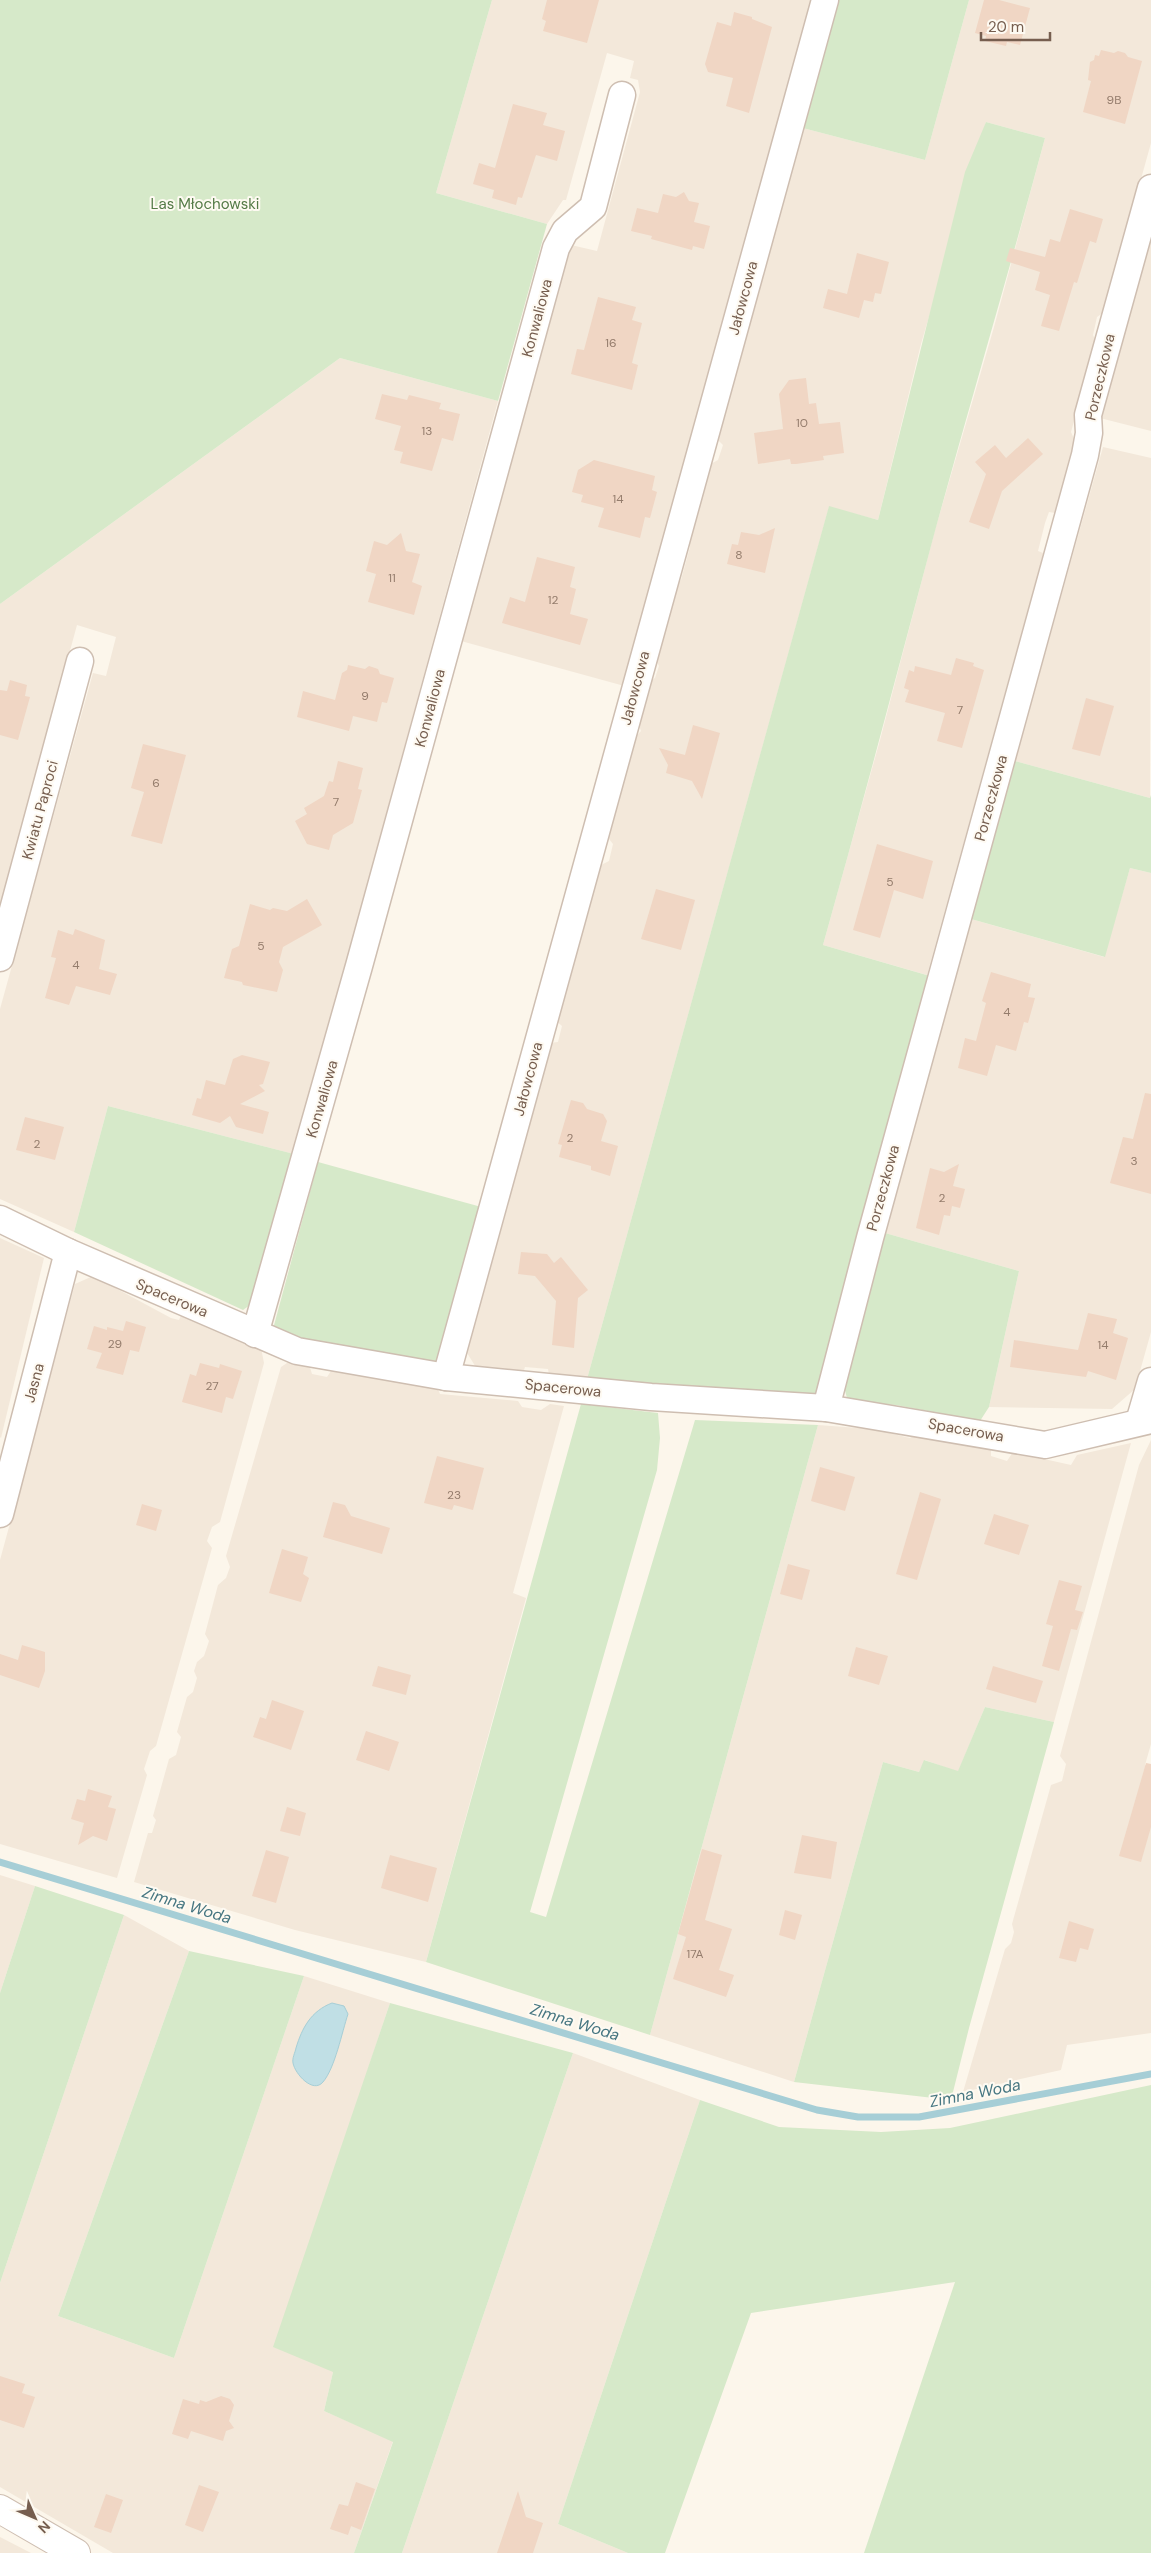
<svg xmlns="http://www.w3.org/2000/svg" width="1151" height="2553" font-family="'DM Sans',sans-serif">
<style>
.residential{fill:#f3e8da}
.green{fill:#d6e9c9}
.water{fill:#c0dfe5;stroke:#a6ced6}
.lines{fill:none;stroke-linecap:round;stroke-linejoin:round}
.stream{stroke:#a6ced6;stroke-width:7}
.building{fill:#f0d6c4}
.minor-casing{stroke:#cebeb1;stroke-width:29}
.tertiary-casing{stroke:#cebeb1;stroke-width:30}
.minor{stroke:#fff;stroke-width:26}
.tertiary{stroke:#fff;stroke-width:28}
.labels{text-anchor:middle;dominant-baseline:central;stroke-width:4;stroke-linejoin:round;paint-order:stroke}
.number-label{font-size:12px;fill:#947c6c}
.park-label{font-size:15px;fill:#557b47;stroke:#fefaf2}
.street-label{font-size:15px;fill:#765e4f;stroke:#fefaf2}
.water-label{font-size:16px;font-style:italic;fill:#467681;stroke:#fefaf2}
</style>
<rect width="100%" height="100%" fill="#fcf6eb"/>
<g class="residential">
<path d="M 492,0 L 817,0 L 628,687 L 461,641 L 571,245 L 597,251 L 640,92 L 638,80 L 630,78 L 634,61 L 607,53 L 566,200 L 563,200 L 547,224 L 436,193 Z"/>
<path d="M 969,0 L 1151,0 L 1151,143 L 1104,312 L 1097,317 L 1093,335 L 1096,342 L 1071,432 L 1075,441 L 1055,513 L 1049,512 L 1045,523 L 1038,551 L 1043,553 L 1041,562 L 927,975 L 823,945 L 880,740 L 935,530 L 994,327 L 1045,138 L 986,122 L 921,344 L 878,520 L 829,507 L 587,1379 L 549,1375 L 548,1369 L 525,1367 L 523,1373 L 477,1369 L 464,1348 L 549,1043 L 558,1042 L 562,1026 L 554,1019 L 597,867 L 609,861 L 613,844 L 605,834 L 631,742 L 641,731 L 637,720 L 646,683 L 655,678 L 659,666 L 654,657 L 672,590 L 681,580 L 690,547 L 687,533 L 707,466 L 718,460 L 723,445 L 714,436 L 799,127 L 925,160 Z"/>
<path d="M 1151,221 L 1151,431 L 1096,417 Z"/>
<path d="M 340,358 L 498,401 L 294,1154 L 108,1106 L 74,1232 L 0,1199 L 0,1009 L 93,673 L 106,676 L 116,637 L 77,625 L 0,908 L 0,604 Z"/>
<path d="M 1103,447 L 1151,458 L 1150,798 L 1015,761 Z"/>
<path d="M 1130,868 L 1151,873 L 1151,1332 L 1135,1389 L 1112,1409 L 989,1407 L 1019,1271 L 885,1233 L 971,919 L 1104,957 Z"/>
<path d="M 0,1238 L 44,1258 L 1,1438 L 0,1437 Z"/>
<path d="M 93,1276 L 171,1318 L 179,1320 L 182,1313 L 261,1348 L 264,1363 L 220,1522 L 212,1527 L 207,1541 L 212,1548 L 156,1746 L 150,1751 L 144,1769 L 147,1775 L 117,1878 L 0,1844 L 0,1560 L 75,1284 Z"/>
<path d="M 290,1361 L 309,1364 L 312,1374 L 327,1377 L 333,1368 L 436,1385 L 440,1394 L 518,1401 L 522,1407 L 541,1410 L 550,1404 L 564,1406 L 513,1593 L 526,1598 L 426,1962 L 295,1930 L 134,1882 L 148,1833 L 152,1833 L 156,1820 L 153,1816 L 169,1759 L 176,1755 L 181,1737 L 177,1732 L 187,1697 L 193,1692 L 197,1678 L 194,1671 L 197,1662 L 204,1656 L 209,1641 L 205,1634 L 218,1585 L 226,1578 L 230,1567 L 226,1556 L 281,1367 Z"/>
<path d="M 818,1425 L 872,1429 L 910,1438 L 914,1434 L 991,1447 L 991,1456 L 1007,1461 L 1013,1452 L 1071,1465 L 1077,1455 L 1131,1443 L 1054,1722 L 985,1707 L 958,1772 L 925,1760 L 919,1772 L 883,1762 L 794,2082 L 650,2035 Z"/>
<path d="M 1151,1440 L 1151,1744 L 1145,1765 L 1151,1767 L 1151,2033 L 1067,2045 L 1061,2070 L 963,2092 L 1005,1949 L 1011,1943 L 1014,1932 L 1012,1924 L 1051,1785 L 1062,1781 L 1066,1764 L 1060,1756 L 1139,1465 Z"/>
<path d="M 0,1875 L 35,1886 L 0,1993 Z"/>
<path d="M 124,1915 L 189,1951 L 58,2316 L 174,2358 L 304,1976 L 390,2003 L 367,2072 L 333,2372 L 324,2411 L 393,2441 L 354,2553 L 113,2553 L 0,2487 L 0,2283 Z"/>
<path d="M 573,2053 L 700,2100 L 558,2524 L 628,2553 L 402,2553 Z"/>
<path d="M 0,2537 L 31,2553 L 0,2553 Z"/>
</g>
<g class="green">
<path d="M 0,0 L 492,0 L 436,193 L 547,224 L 498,401 L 340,358 L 0,604 Z"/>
<path d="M 833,0 L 969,0 L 925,160 L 799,127 Z"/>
<path d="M 986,122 L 1045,138 C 1010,269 971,399 935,531 C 898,669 862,807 823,945 L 930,976 L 818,1391 L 810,1400 L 587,1379 L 829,506 L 878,520 L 965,172 Z"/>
<path d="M 1015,761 L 1150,798 L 1151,795 L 1151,873 L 1130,868 L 1105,957 L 971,919 Z"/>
<path d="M 108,1106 L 294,1154 L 250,1305 L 243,1310 L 74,1232 Z"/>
<path d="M 318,1162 L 485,1208 L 440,1362 L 295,1340 L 273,1329 Z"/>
<path d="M 885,1233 L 1019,1271 L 989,1407 L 980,1421 L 896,1405 L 851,1402 L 847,1398 L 844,1387 Z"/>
<path d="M 581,1404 L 658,1413 L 660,1438 L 657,1470 L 530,1912 L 546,1917 L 695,1420 L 818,1425 L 650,2035 L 426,1962 Z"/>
<path d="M 985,1707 L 1054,1722 L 969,2028 L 951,2100 L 794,2082 L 883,1762 L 919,1772 L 924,1760 L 958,1771 Z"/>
<path d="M 35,1886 L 124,1915 L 0,2283 L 0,1993 Z"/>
<path d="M 189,1951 L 304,1976 L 174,2358 L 58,2316 Z"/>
<path d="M 390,2003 L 573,2053 L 402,2553 L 354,2553 L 393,2442 L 324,2411 L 333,2372 L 273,2347 Z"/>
<path d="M 1151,2085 L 1151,2553 L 864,2553 L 955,2282 L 751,2313 L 665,2553 L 628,2553 L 558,2524 L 700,2100 L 779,2127 L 881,2132 L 950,2128 Z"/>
</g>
<path class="water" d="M 332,2003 L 344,2006 L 348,2014 C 342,2032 335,2068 323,2082 C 313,2094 295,2074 293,2063 C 292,2058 295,2053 296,2048 C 302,2028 311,2011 332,2003 Z"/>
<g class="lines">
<path class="stream" d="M 0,1862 L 817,2110 L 858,2117 L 919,2117 L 1151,2074"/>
</g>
<g class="building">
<path d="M 547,0 L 599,0 L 587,43 L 543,31 L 546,21 L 542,19 Z"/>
<path d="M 984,0 L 999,0 L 1030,8 L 1020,45 L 1007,42 L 1006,46 L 985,41 L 986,36 L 975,33 Z"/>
<path d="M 734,12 L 752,17 L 752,19 L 772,27 L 749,113 L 726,106 L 733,78 L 708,72 L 705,64 L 717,22 L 731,26 Z"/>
<path d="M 1101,50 L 1114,53 L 1118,51 L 1125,53 L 1128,57 L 1142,61 L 1125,124 L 1083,112 L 1091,81 L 1088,80 L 1090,62 L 1094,60 L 1095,55 L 1099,56 Z"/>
<path d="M 513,104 L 547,113 L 543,125 L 565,131 L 557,161 L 536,155 L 522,198 L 518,197 L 516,205 L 492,198 L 494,190 L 473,184 L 479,163 L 495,168 Z"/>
<path d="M 684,192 L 689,201 L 699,203 L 694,222 L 710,226 L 704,249 L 693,246 L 692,250 L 651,239 L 652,236 L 631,231 L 637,208 L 658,213 L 663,194 L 676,197 Z"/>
<path d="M 1070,209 L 1103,219 L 1096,243 L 1090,241 L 1077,283 L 1074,282 L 1059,331 L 1041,326 L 1050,295 L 1035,290 L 1040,272 L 1006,261 L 1010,248 L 1045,257 L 1050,239 L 1060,242 Z"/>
<path d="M 857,253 L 889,262 L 881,294 L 875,293 L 873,302 L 864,300 L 859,318 L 823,308 L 828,289 L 847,294 Z"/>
<path d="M 598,297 L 636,307 L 632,320 L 642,323 L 632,363 L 638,365 L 632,390 L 571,374 L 577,349 L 584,350 Z"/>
<path d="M 806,378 L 809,404 L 816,403 L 819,424 L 840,422 L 844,453 L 823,456 L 824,460 L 796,464 L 791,464 L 790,459 L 758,464 L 754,433 L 783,429 L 779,394 L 789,380 Z"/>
<path d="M 382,394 L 407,400 L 409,395 L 441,403 L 439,409 L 460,414 L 453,441 L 442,438 L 432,471 L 400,463 L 403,452 L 394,450 L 401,426 L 375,419 Z"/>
<path d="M 1028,438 L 1043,454 L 1002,491 L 989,529 L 969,522 L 986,474 L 975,462 L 995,445 L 1006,458 Z"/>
<path d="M 594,460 L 655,476 L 652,490 L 657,492 L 650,518 L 645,517 L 640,538 L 598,527 L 604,508 L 581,502 L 583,495 L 572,492 L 578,470 Z"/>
<path d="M 775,528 L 765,573 L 727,564 L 732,544 L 738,545 L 741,532 L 759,535 Z"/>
<path d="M 401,533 L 406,551 L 420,554 L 412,582 L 422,586 L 414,615 L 368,602 L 376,574 L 366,571 L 374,541 L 387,545 Z"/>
<path d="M 537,557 L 575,567 L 570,587 L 576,589 L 570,614 L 588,619 L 580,645 L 502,623 L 510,597 L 525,602 Z"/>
<path d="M 956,658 L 974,663 L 973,666 L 984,670 L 962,748 L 937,741 L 945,713 L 905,702 L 909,690 L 904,688 L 909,670 L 914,672 L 915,666 L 951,675 Z"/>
<path d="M 348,665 L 365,669 L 369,666 L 378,669 L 380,674 L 394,678 L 387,703 L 382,702 L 377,722 L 353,716 L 349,731 L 297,717 L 303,691 L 335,700 L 342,673 L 347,670 Z"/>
<path d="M 10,680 L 27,685 L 25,696 L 30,697 L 18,740 L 0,735 L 0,690 L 7,691 Z"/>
<path d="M 1086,698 L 1114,706 L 1100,756 L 1072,749 Z"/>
<path d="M 693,725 L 720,733 L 702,799 L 692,781 L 666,773 L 668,765 L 659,748 L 685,755 Z"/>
<path d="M 143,744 L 186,755 L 162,844 L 131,836 L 144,792 L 131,788 Z"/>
<path d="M 338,761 L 363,768 L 358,789 L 362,790 L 353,823 L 333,835 L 329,850 L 307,844 L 295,821 L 307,814 L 304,808 L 324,796 L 329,781 L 333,782 Z"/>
<path d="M 877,844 L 933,861 L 923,899 L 894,890 L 880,938 L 853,930 Z"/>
<path d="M 656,889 L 695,900 L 681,950 L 641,939 Z"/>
<path d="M 307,899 L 322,925 L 283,947 L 279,962 L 283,970 L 277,992 L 243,985 L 242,982 L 224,978 L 232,949 L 239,946 L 250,904 L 270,910 L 273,908 L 287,911 Z"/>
<path d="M 75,929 L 105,940 L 99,969 L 117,974 L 110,995 L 76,986 L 69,1005 L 45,998 L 56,958 L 51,957 L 58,930 L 73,935 Z"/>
<path d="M 991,972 L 1031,984 L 1028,997 L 1035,998 L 1028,1023 L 1024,1022 L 1016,1051 L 996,1045 L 987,1076 L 958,1068 L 965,1038 L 976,1041 L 986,1003 L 982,1001 Z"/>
<path d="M 242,1055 L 270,1062 L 263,1084 L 259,1085 L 265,1091 L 240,1104 L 269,1112 L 263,1134 L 236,1127 L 230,1116 L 220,1123 L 192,1115 L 197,1098 L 201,1099 L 206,1080 L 225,1085 L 233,1059 Z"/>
<path d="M 1145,1093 L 1151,1094 L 1151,1194 L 1110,1183 L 1123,1137 L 1133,1139 Z"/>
<path d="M 571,1100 L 583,1103 L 587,1109 L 603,1114 L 607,1121 L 601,1141 L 618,1146 L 610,1176 L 591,1170 L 591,1166 L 559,1157 L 562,1145 L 558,1144 Z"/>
<path d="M 25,1117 L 64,1127 L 55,1160 L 16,1150 Z"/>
<path d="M 959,1164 L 953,1186 L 965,1189 L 960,1208 L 952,1206 L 950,1216 L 944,1215 L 939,1235 L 916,1228 L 930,1168 L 944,1172 Z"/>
<path d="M 521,1252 L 547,1254 L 554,1263 L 561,1257 L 588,1290 L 578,1298 L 574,1348 L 552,1345 L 556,1301 L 535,1276 L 518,1274 Z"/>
<path d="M 1088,1313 L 1117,1319 L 1113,1333 L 1128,1338 L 1116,1380 L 1088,1371 L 1086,1377 L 1010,1367 L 1014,1340 L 1078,1350 Z"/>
<path d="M 126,1321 L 146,1327 L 139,1352 L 130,1350 L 123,1375 L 96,1368 L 102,1353 L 87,1349 L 94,1326 L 107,1330 L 107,1327 L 123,1331 Z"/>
<path d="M 200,1363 L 219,1368 L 220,1364 L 242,1371 L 233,1399 L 226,1397 L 222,1413 L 182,1402 L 190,1374 L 196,1376 Z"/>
<path d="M 437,1456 L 484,1468 L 473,1510 L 454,1505 L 452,1510 L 424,1503 Z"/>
<path d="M 820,1467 L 855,1477 L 845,1511 L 811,1501 Z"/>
<path d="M 920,1492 L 941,1499 L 917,1580 L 896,1574 Z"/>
<path d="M 333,1502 L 345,1505 L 351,1516 L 390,1528 L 382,1554 L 323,1537 Z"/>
<path d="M 142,1504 L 162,1510 L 156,1531 L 136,1525 Z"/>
<path d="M 994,1514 L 1029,1525 L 1019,1555 L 984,1544 Z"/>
<path d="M 282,1549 L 308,1557 L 303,1574 L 309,1578 L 301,1602 L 269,1593 Z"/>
<path d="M 788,1564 L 810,1570 L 802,1600 L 780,1594 Z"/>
<path d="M 1059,1580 L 1082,1586 L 1075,1610 L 1083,1612 L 1077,1630 L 1071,1629 L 1059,1671 L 1042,1666 L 1053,1626 L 1046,1624 Z"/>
<path d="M 22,1645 L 45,1652 L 45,1671 L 39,1688 L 0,1675 L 0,1654 L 18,1660 Z"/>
<path d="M 856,1647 L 888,1656 L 879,1685 L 848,1676 Z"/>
<path d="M 378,1666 L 411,1675 L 406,1695 L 372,1686 Z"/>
<path d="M 993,1666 L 1043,1681 L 1036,1703 L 986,1689 Z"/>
<path d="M 272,1700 L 304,1711 L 291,1750 L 253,1737 L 260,1717 L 266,1719 Z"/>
<path d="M 366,1731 L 399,1742 L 389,1771 L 356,1760 Z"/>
<path d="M 1146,1763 L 1151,1764 L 1151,1827 L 1141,1862 L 1119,1856 Z"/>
<path d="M 88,1789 L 112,1796 L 108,1807 L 116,1809 L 107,1841 L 93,1836 L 78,1845 L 84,1823 L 71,1819 L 77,1799 L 85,1801 Z"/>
<path d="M 287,1807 L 306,1813 L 300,1836 L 280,1831 Z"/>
<path d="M 802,1835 L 837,1842 L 831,1879 L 794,1873 Z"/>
<path d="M 702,1849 L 722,1855 L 705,1920 L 732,1929 L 719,1970 L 734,1975 L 726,1997 L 673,1979 L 686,1937 L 678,1934 Z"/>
<path d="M 266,1850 L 289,1857 L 276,1903 L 252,1896 Z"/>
<path d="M 390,1855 L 437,1868 L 428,1902 L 381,1888 Z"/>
<path d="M 785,1910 L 802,1915 L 795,1940 L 779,1935 Z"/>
<path d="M 1069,1921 L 1094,1929 L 1088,1950 L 1080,1948 L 1076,1962 L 1059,1958 Z"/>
<path d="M 0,2376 L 25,2384 L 22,2393 L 35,2397 L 24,2428 L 0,2420 Z"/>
<path d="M 221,2396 L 230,2399 L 234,2405 L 229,2421 L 234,2428 L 226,2431 L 223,2441 L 191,2431 L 188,2439 L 172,2434 L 183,2399 L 199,2404 L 200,2400 L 206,2402 Z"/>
<path d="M 356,2482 L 375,2489 L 361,2530 L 351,2526 L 348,2535 L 330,2529 L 339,2504 L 348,2506 Z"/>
<path d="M 199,2485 L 219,2492 L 203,2532 L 185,2525 Z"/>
<path d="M 518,2491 L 526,2517 L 543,2523 L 533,2553 L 497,2553 Z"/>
<path d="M 106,2494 L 123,2500 L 111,2533 L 94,2527 Z"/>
</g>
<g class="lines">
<defs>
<g id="minor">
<path d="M 0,958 L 80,661"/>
<path d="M 0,1219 L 68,1252 L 297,1351 L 446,1377 L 651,1397 L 826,1408 L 1045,1445 L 1151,1420"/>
<path d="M 255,1334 L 359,966 L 556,248 L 565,231 L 593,207 L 622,95"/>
<path d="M 446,1377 L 825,0"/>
<path d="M 826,1408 L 870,1238 L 1085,455 L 1089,433 L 1088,415 L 1151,188"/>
<path d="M 1139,1422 L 1151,1381"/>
<path d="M 0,1514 L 68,1252"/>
</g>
<path id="tertiary" d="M 0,2509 L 76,2553"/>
</defs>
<use href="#minor" class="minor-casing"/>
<use href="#tertiary" class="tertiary-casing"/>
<use href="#minor" class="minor"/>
<use href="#tertiary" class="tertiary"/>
</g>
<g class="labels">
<g class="number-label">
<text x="1114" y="100">9B</text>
<text x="611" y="343">16</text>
<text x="802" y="423">10</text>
<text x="427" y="431">13</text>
<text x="618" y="499">14</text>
<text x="739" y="555">8</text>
<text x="392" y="578">11</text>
<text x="553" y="600">12</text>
<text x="365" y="696">9</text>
<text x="960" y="710">7</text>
<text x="156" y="783">6</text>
<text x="336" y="802">7</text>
<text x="890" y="882">5</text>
<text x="261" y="946">5</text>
<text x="76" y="965">4</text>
<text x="1007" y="1012">4</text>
<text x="570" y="1138">2</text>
<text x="37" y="1144">2</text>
<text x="1134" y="1161">3</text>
<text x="942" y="1198">2</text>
<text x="115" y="1344">29</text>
<text x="1103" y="1345">14</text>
<text x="212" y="1386">27</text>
<text x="454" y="1495">23</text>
<text x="695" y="1954">17A</text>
</g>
<g class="park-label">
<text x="205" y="204">Las Młochowski</text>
</g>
<g class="street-label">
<text transform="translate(743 298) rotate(-75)">Jałowcowa</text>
<text transform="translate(537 318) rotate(-75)">Konwaliowa</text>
<text transform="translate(1100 377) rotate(-77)">Porzeczkowa</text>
<text transform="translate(635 688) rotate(-75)">Jałowcowa</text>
<text transform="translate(430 708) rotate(-75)">Konwaliowa</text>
<text transform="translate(991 798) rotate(-75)">Porzeczkowa</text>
<text transform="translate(40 810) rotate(-75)">Kwiatu Paproci</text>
<text transform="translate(528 1079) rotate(-75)">Jałowcowa</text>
<text transform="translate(322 1099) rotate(-74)">Konwaliowa</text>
<text transform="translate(883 1188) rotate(-75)">Porzeczkowa</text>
<text transform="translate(172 1298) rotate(23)">Spacerowa</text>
<text transform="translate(34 1383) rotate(-75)">Jasna</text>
<text transform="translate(563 1388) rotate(6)">Spacerowa</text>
<text transform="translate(966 1430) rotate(10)">Spacerowa</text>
</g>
<g class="water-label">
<text transform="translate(187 1905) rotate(17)">Zimna Woda</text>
<text transform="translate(575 2022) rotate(17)">Zimna Woda</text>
<text transform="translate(975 2093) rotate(-11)">Zimna Woda</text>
</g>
</g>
<g transform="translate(35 2518) rotate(135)" stroke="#fefaf2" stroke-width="4" paint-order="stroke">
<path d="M0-4L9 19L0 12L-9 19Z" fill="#765e4f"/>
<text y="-8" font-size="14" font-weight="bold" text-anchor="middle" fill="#765e4f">N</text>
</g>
<path d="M981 32v8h69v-8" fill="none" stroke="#765e4f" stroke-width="2.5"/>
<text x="988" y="32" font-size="15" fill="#765e4f" stroke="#fefaf2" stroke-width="4" paint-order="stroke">20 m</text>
</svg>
